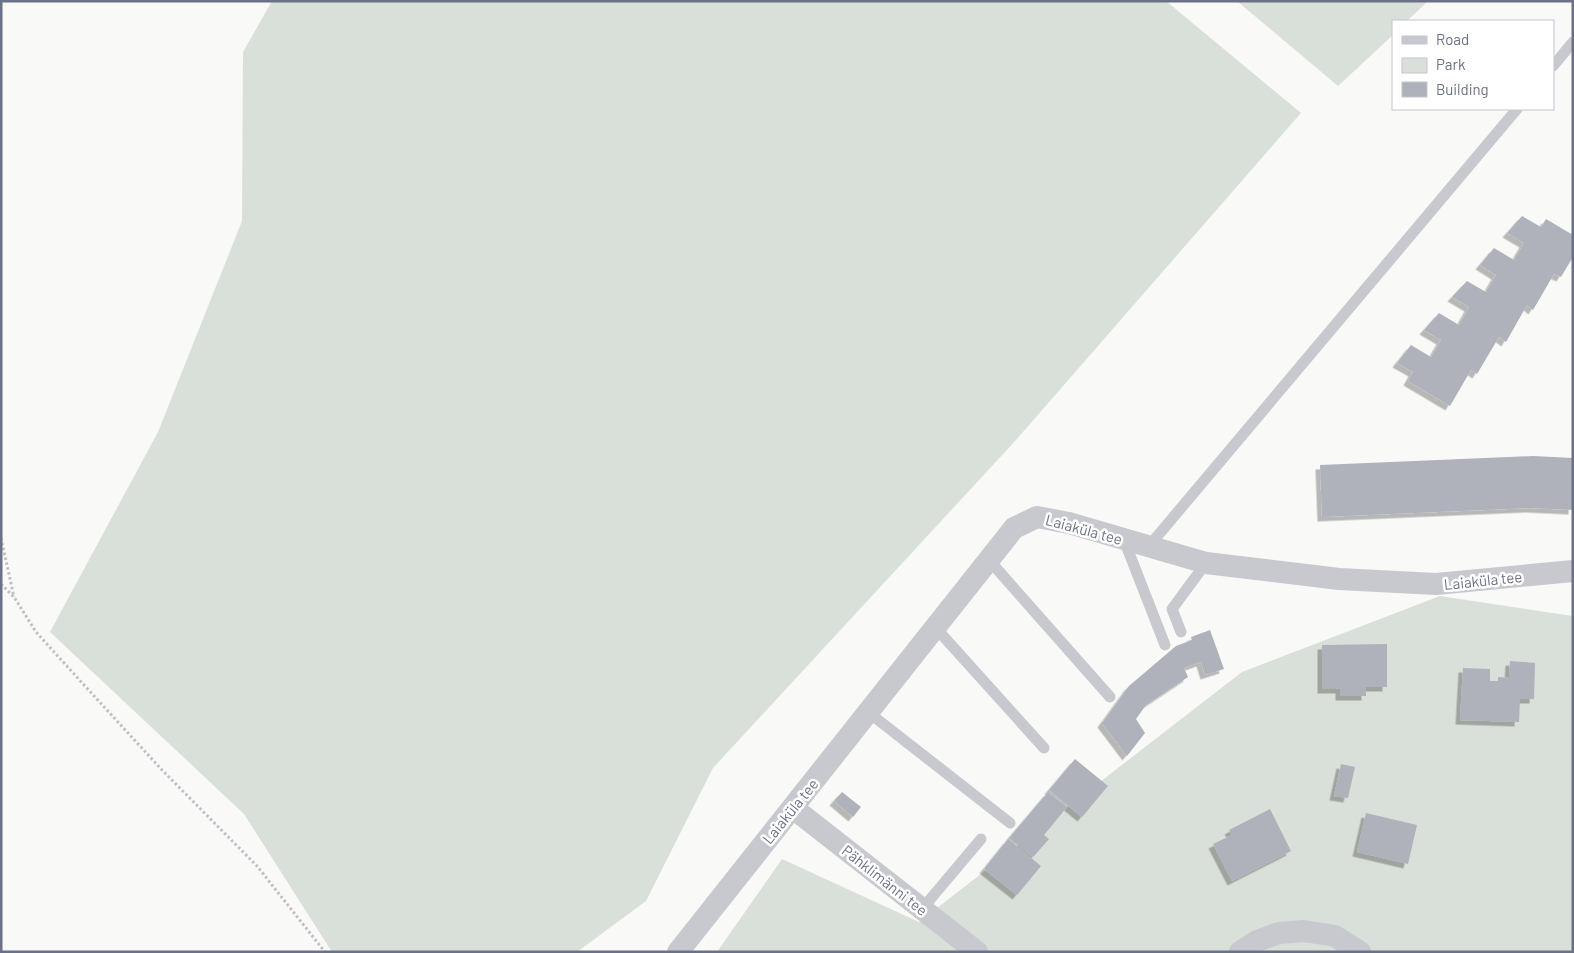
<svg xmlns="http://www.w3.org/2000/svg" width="1574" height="953" font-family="Barlow,sans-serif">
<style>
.green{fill:#d9e0d9}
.building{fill:#afb2bb;filter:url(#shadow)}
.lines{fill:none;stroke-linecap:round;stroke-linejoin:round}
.path{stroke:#bfc0c3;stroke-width:3;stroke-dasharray:2.5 2.5;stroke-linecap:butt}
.lane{stroke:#c8c9ce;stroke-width:11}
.street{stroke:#c8c9ce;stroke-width:22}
.labels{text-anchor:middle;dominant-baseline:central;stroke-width:5;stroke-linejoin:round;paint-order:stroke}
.street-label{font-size:15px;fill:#6b7186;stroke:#fff}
</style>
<defs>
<filter id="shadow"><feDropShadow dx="-4.5" dy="4.5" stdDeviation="0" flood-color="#0004"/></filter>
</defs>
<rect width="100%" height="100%" fill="#f9f9f7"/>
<g class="green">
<path d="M 272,1 L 1166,1 L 1301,113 L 1016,440 L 713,768 L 646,901 L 577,952 L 332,952 L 244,814 L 50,632 L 158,432 L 242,221 L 243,52 Z"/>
<path d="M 1237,1 L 1428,1 L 1407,21 L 1393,21 L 1393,35 L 1338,86 Z"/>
<path d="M 1440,596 L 1573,616 L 1573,952 L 717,952 L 782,859 L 919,922 L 1242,672 Z"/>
</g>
<g class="building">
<path d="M 1522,216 L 1541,227 L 1546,219 L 1573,235 L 1573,257 L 1561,277 L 1554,274 L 1533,310 L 1527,305 L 1506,342 L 1499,337 L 1477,374 L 1471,370 L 1450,406 L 1408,381 L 1413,372 L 1397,363 L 1411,345 L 1431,357 L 1441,340 L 1424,330 L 1439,313 L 1459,325 L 1469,307 L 1452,297 L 1467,281 L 1486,292 L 1496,275 L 1480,265 L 1494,248 L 1514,260 L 1524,243 L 1507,233 Z"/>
<path d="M 1533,456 L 1573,458 L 1573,510 L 1530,508 L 1322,517 L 1320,465 Z"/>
<path d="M 1210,630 L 1224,669 L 1205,675 L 1201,662 L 1184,668 L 1188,677 L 1146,705 L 1136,719 L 1145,733 L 1127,756 L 1102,723 L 1129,686 L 1176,646 L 1192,640 L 1191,637 Z"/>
<path d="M 1387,644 L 1387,687 L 1366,687 L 1366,696 L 1340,696 L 1340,689 L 1322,689 L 1322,645 Z"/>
<path d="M 1510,661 L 1535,663 L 1534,699 L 1520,699 L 1519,722 L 1460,720 L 1463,668 L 1490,669 L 1490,681 L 1498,681 L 1498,677 L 1509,678 Z"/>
<path d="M 1075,759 L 1108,786 L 1082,817 L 1049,790 Z"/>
<path d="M 1341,764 L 1355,767 L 1348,798 L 1334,796 Z"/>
<path d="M 842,792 L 861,807 L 853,817 L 834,801 Z"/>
<path d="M 1048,792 L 1067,807 L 1044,835 L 1049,839 L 1033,857 L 1009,838 Z"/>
<path d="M 1270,809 L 1291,851 L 1232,881 L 1213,844 L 1232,835 L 1229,830 Z"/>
<path d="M 1366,813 L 1417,825 L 1408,864 L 1357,852 Z"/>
<path d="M 1008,839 L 1041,866 L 1017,895 L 984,869 Z"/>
</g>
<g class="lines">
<g class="path">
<path d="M 1,538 L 14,597"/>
<path d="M 1,584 L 14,597 L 36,632 L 84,685 L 162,770 L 257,866 L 325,952"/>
</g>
<g class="lane">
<path d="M 1553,66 L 1573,42"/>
<path d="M 1124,540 L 1165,645"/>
<path d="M 1149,546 L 1517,109"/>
<path d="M 989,560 L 1110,697"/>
<path d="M 935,627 L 1044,748"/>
<path d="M 1181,632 L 1172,609 L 1206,563"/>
<path d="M 868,712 L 1010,823"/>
<path d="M 922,909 L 981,839"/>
</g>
<g class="street">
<path d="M 793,808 L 977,952"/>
<path d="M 678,952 L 1014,528 L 1037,517 L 1069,523 L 1206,563 L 1339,579 L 1436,584 L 1573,571"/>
<path d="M 1240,952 L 1257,941 L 1279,933 L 1304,931 L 1335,936 L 1360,952"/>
</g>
</g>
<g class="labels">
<g class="street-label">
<text transform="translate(1084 529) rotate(15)">Laiaküla tee</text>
<text transform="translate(1483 580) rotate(-6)">Laiaküla tee</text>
<text transform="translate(790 811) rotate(-51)">Laiaküla tee</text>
<text transform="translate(885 880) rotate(38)">Pähklimänni tee</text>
</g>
</g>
<rect width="1574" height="953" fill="none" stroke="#6b7186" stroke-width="5"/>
<rect x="1392" y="20" width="162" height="90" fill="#ffffff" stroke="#c4c6cf"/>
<rect x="1402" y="36" width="25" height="8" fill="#c8c9ce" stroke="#c4c6cf"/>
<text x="1436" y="45" font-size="15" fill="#6b7186">Road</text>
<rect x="1402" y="58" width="25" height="15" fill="#d9e0d9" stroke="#c4c6cf"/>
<text x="1436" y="70" font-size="15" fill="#6b7186">Park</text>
<rect x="1402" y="82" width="25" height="15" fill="#afb2bb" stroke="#c4c6cf"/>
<text x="1436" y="95" font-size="15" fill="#6b7186">Building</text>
</svg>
